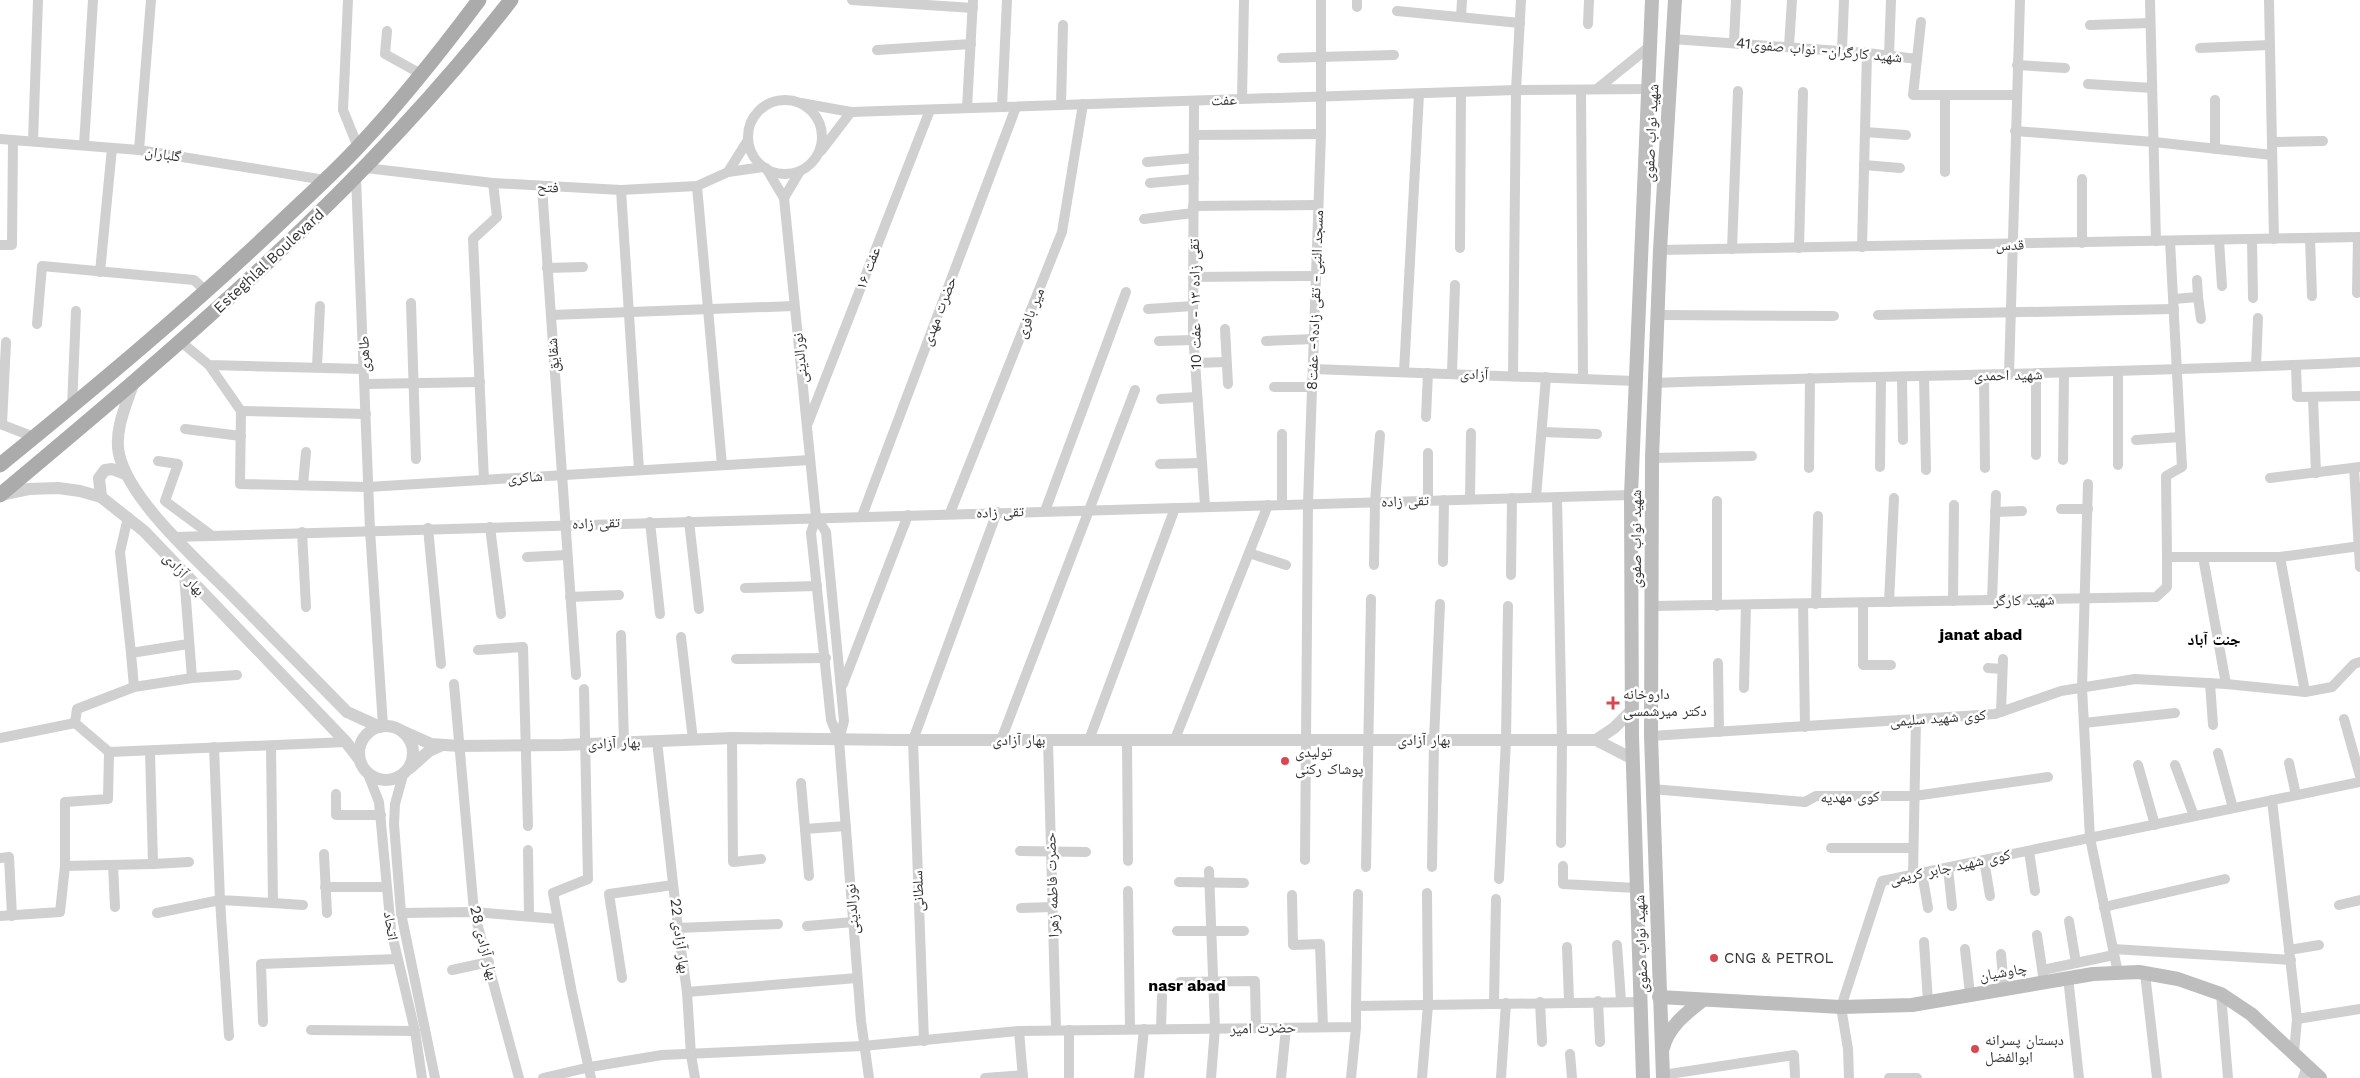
<svg xmlns="http://www.w3.org/2000/svg" width="2360" height="1078" font-family="'Work Sans','Noto Naskh Arabic',sans-serif">
<style>
.lines{fill:none;stroke-linecap:round;stroke-linejoin:round}
.minor{stroke:#d0d0d0;stroke-width:10}
.tertiary{stroke:#d0d0d0;stroke-width:12}
.secondary{stroke:#bdbdbd;stroke-width:14}
.primary{stroke:#ababab;stroke-width:15}
.poi-dot{fill:#d74851;stroke:#fff;stroke-width:2}
.labels{text-anchor:middle;dominant-baseline:central;stroke-width:5;stroke-linejoin:round;paint-order:stroke}
.street-label{font-size:15px;fill:#333;stroke:#fff}
.poi-label{font-size:15px;fill:#333;stroke:#fff;text-anchor:start}
.neighbourhood-label{font-size:16px;font-weight:bold;fill:#000;stroke:#fff}
</style>
<rect width="100%" height="100%" fill="#fff"/>
<g class="lines">
<g class="minor">
<path d="M 348,0 L 343,110 L 358,147"/>
<path d="M 852,0 L 973,8"/>
<path d="M 1357,0 L 1357,7"/>
<path d="M 2150,0 L 2156,241"/>
<path d="M 2269,0 L 2274,239"/>
<path d="M 1397,11 L 1520,23"/>
<path d="M 1461,17 L 1462,0"/>
<path d="M 1588,24 L 1589,0"/>
<path d="M 2090,25 L 2150,23"/>
<path d="M 387,31 L 385,54 L 421,74"/>
<path d="M 1672,39 L 1867,53 L 1917,59 L 1913,95 L 2016,95"/>
<path d="M 1734,42 L 1736,0"/>
<path d="M 1789,46 L 1792,0"/>
<path d="M 2200,48 L 2270,45"/>
<path d="M 877,50 L 971,44"/>
<path d="M 1842,50 L 1844,0"/>
<path d="M 1889,55 L 1891,0"/>
<path d="M 1282,58 L 1394,55"/>
<path d="M 1917,59 L 1921,22"/>
<path d="M 2017,65 L 2065,68"/>
<path d="M 2088,84 L 2152,88"/>
<path d="M 1597,89 L 1649,47"/>
<path d="M 1581,90 L 1583,378"/>
<path d="M 1242,99 L 1244,0"/>
<circle cx="785" cy="137" r="37"/>
<path d="M 2215,100 L 2215,149"/>
<path d="M 1194,101 L 1193,332 L 1205,506"/>
<path d="M 801,103 L 851,112 L 1516,90 L 1647,89"/>
<path d="M 1061,105 L 1063,25"/>
<path d="M 1002,107 L 1007,0"/>
<path d="M 967,108 L 973,0"/>
<path d="M 2015,131 L 2154,142 L 2272,155"/>
<path d="M 1865,132 L 1906,135"/>
<path d="M 1194,135 L 1321,134"/>
<path d="M 0,139 L 139,150 L 325,180"/>
<path d="M 33,141 L 38,0"/>
<path d="M 2272,142 L 2323,141"/>
<path d="M 84,145 L 93,0"/>
<path d="M 139,150 L 151,0"/>
<path d="M 821,151 L 851,112"/>
<path d="M 1147,162 L 1194,158"/>
<path d="M 1864,165 L 1900,168"/>
<path d="M 366,168 L 493,183 L 621,190 L 697,186 L 728,172 L 763,167"/>
<path d="M 766,168 L 784,198 L 816,517 L 811,533 L 831,720 L 839,740 L 861,1021 L 869,1078"/>
<path d="M 728,172 L 748,140"/>
<path d="M 1945,172 L 1945,95"/>
<path d="M 356,178 L 370,530 L 383,726"/>
<path d="M 2082,179 L 2082,243"/>
<path d="M 1150,183 L 1194,179"/>
<path d="M 697,186 L 722,465"/>
<path d="M 542,187 L 576,675"/>
<path d="M 621,190 L 639,470"/>
<path d="M 784,198 L 800,171"/>
<path d="M 1193,206 L 1318,205"/>
<path d="M 1144,219 L 1193,213"/>
<path d="M 2310,238 L 2312,296"/>
<path d="M 2252,239 L 2253,298"/>
<path d="M 2219,240 L 2222,286"/>
<path d="M 0,245 L 12,245 L 13,140"/>
<path d="M 1862,247 L 1867,53"/>
<path d="M 1460,248 L 1461,92"/>
<path d="M 1799,248 L 1803,92"/>
<path d="M 1732,249 L 1738,91"/>
<path d="M 1660,250 L 2360,237"/>
<path d="M 547,268 L 583,267"/>
<path d="M 100,272 L 112,148"/>
<path d="M 1193,277 L 1316,276"/>
<path d="M 2357,293 L 2358,237"/>
<path d="M 2198,297 L 2201,319"/>
<path d="M 2174,299 L 2198,297 L 2197,280"/>
<path d="M 411,303 L 416,459"/>
<path d="M 1148,309 L 1193,306"/>
<path d="M 551,315 L 794,306"/>
<path d="M 1659,315 L 1834,316"/>
<path d="M 1878,315 L 2174,309"/>
<path d="M 37,324 L 42,266 L 194,280 L 206,291"/>
<path d="M 1225,329 L 1228,384"/>
<path d="M 1159,341 L 1193,340"/>
<path d="M 1266,341 L 1314,339"/>
<path d="M 181,342 L 209,365 L 365,369"/>
<path d="M 1195,363 L 1226,362"/>
<path d="M 209,365 L 241,411 L 240,484 L 368,487 L 810,460"/>
<path d="M 2296,365 L 2297,397 L 2360,396"/>
<path d="M 317,366 L 320,306"/>
<path d="M 2256,366 L 2258,318"/>
<path d="M 1313,369 L 1635,381"/>
<path d="M 1404,372 L 1419,94"/>
<path d="M 1452,373 L 1455,285"/>
<path d="M 2036,374 L 2036,455"/>
<path d="M 2009,375 L 2020,0"/>
<path d="M 1513,376 L 1516,90 L 1521,0"/>
<path d="M 1924,376 L 1926,470"/>
<path d="M 1984,376 L 1985,468"/>
<path d="M 1902,377 L 1903,440"/>
<path d="M 1655,383 C 1890,375 2125,374 2360,362"/>
<path d="M 366,384 L 480,382"/>
<path d="M 1274,387 L 1312,387"/>
<path d="M 2313,398 L 2316,473"/>
<path d="M 1161,399 L 1197,397"/>
<path d="M 72,407 L 76,311"/>
<path d="M 241,411 L 366,414"/>
<path d="M 1426,417 L 1428,373"/>
<path d="M 808,423 L 930,110"/>
<path d="M 0,424 L 34,437"/>
<path d="M 2,424 L 6,342"/>
<path d="M 185,429 L 241,436"/>
<path d="M 1542,432 L 1597,434"/>
<path d="M 1282,434 L 1282,504"/>
<path d="M 2136,440 L 2180,437"/>
<path d="M 1652,458 L 1752,456"/>
<path d="M 2063,460 L 2064,374"/>
<path d="M 158,461 L 178,464 L 165,501 L 211,535"/>
<path d="M 1160,464 L 1202,463"/>
<path d="M 2118,465 L 2118,372"/>
<path d="M 1880,467 L 1881,378"/>
<path d="M 1809,468 L 1810,378"/>
<path d="M 2354,468 L 2360,567"/>
<path d="M 2270,478 L 2360,467"/>
<path d="M 484,480 L 473,239 L 497,217 L 493,183"/>
<path d="M 2088,484 L 2082,688 L 2090,838 L 2118,973"/>
<path d="M 303,485 L 306,452"/>
<path d="M 1536,497 L 1546,377"/>
<path d="M 1557,497 L 1562,740 L 1561,843"/>
<path d="M 1470,499 L 1471,433"/>
<path d="M 1428,500 L 1428,453"/>
<path d="M 1717,501 L 1717,606"/>
<path d="M 2061,509 L 2088,509"/>
<path d="M 1045,511 L 1126,292"/>
<path d="M 1995,512 L 2022,511"/>
<path d="M 950,513 L 1062,232 L 1083,104"/>
<path d="M 862,516 L 1016,107"/>
<path d="M 128,517 L 120,552 L 131,653"/>
<path d="M 816,517 L 826,532 L 844,721 L 839,740"/>
<path d="M 689,521 L 699,609"/>
<path d="M 650,522 L 660,614"/>
<path d="M 490,527 L 501,614"/>
<path d="M 428,528 L 441,664"/>
<path d="M 302,532 L 306,607"/>
<path d="M 174,537 L 1631,495"/>
<path d="M 1249,553 L 1286,565"/>
<path d="M 527,557 L 567,555"/>
<path d="M 2167,557 L 2166,476 L 2182,467 L 2170,241"/>
<path d="M 2203,557 L 2226,684"/>
<path d="M 2280,557 L 2305,692"/>
<path d="M 1443,562 L 1444,500"/>
<path d="M 1374,565 L 1375,502 L 1380,435"/>
<path d="M 184,574 L 192,678"/>
<path d="M 1511,575 L 1512,498"/>
<path d="M 745,588 L 817,586"/>
<path d="M 570,597 L 619,595"/>
<path d="M 1992,600 L 1996,495"/>
<path d="M 1953,601 L 1954,505"/>
<path d="M 1889,602 L 1894,498"/>
<path d="M 1863,603 L 1863,665 L 1891,665"/>
<path d="M 1803,604 L 1805,727"/>
<path d="M 1816,604 L 1818,516"/>
<path d="M 1653,606 L 2156,597 L 2167,587 L 2167,557 L 2280,557 L 2360,546"/>
<path d="M 621,635 L 624,743"/>
<path d="M 681,637 L 693,740"/>
<path d="M 188,644 L 131,653 L 134,687 L 192,678 L 237,675"/>
<path d="M 478,650 L 523,647 L 528,826"/>
<path d="M 736,659 L 826,658"/>
<path d="M 1718,663 L 1719,732"/>
<path d="M 1988,668 L 2002,669"/>
<path d="M 2210,683 L 2213,725"/>
<path d="M 454,684 L 474,912 L 519,1078"/>
<path d="M 843,684 L 908,515"/>
<path d="M 1744,688 L 1746,605"/>
<path d="M 584,689 L 588,879 L 553,893 L 572,993 L 591,1078"/>
<path d="M 2001,712 L 2003,659"/>
<path d="M 2344,719 L 2360,776"/>
<path d="M 2084,723 L 2175,713"/>
<path d="M 1651,736 L 1995,714 L 2061,691 L 2135,679 L 2226,684 L 2305,692 L 2332,687 L 2354,664 L 2360,662"/>
<path d="M 0,738 L 75,723"/>
<path d="M 732,738 L 733,862 L 761,859"/>
<path d="M 1127,739 L 1128,861"/>
<path d="M 1175,739 L 1268,505"/>
<path d="M 1001,740 L 1135,390"/>
<path d="M 1048,740 L 1056,1030"/>
<path d="M 1089,740 L 1175,508"/>
<path d="M 657,741 L 678,928 L 687,992 L 857,978"/>
<path d="M 214,747 L 220,900 L 273,903 L 271,746"/>
<path d="M 150,751 L 153,864 L 189,862"/>
<path d="M 109,752 L 108,799 L 65,802 L 65,866 L 153,864"/>
<path d="M 109,752 L 346,742"/>
<path d="M 109,752 L 75,723 L 77,709 L 134,687"/>
<path d="M 2218,753 L 2233,808"/>
<path d="M 2289,763 L 2296,795"/>
<path d="M 2138,765 L 2155,825"/>
<path d="M 2175,765 L 2194,816"/>
<path d="M 368,774 L 379,802 L 391,930 L 415,1031 L 422,1078"/>
<path d="M 403,775 L 395,804 L 394,824 L 401,913 L 435,1078"/>
<path d="M 801,783 L 809,876"/>
<path d="M 1652,789 L 1805,802 L 1816,796 L 1914,796 L 2048,777"/>
<path d="M 336,794 L 336,815 L 381,815"/>
<path d="M 2272,800 L 2297,1019 L 2294,1053"/>
<path d="M 805,829 L 846,826"/>
<path d="M 1831,848 L 1913,848"/>
<path d="M 528,850 L 529,916"/>
<path d="M 1020,851 L 1086,852"/>
<path d="M 2029,851 L 2035,891"/>
<path d="M 324,854 L 327,913"/>
<path d="M 0,858 L 9,857 L 12,916"/>
<path d="M 1305,860 L 1308,503 L 1321,134 L 1321,0"/>
<path d="M 1984,860 L 1990,896"/>
<path d="M 113,865 L 115,907"/>
<path d="M 1563,866 L 1563,884 L 1636,888"/>
<path d="M 1366,867 L 1371,599"/>
<path d="M 1432,867 L 1434,740 L 1440,604"/>
<path d="M 1948,868 L 1952,906"/>
<path d="M 1209,871 L 1215,1028 L 1211,1078"/>
<path d="M 1922,873 L 1928,908"/>
<path d="M 1913,875 L 1916,720"/>
<path d="M 1499,879 L 1506,740 L 1508,606"/>
<path d="M 1179,882 L 1244,883"/>
<path d="M 325,887 L 386,887"/>
<path d="M 1128,891 L 1130,1029"/>
<path d="M 1292,895 L 1293,945 L 1320,944 L 1323,1027"/>
<path d="M 273,903 L 303,905"/>
<path d="M 2339,905 L 2360,900"/>
<path d="M 2104,907 L 2225,879"/>
<path d="M 1021,908 L 1053,907"/>
<path d="M 157,913 L 220,900 L 229,1036"/>
<path d="M 401,913 L 474,912 L 557,919"/>
<path d="M 0,916 L 60,912 L 65,866"/>
<path d="M 2069,921 L 2076,963"/>
<path d="M 807,926 L 853,922"/>
<path d="M 678,928 L 778,924"/>
<path d="M 1177,931 L 1244,931"/>
<path d="M 2037,935 L 2043,975"/>
<path d="M 1924,942 L 1928,1002"/>
<path d="M 1617,945 L 1621,1001"/>
<path d="M 1567,947 L 1569,1001"/>
<path d="M 1965,949 L 1970,994"/>
<path d="M 2113,949 L 2291,960"/>
<path d="M 2289,950 L 2319,945"/>
<path d="M 2001,954 L 2004,988"/>
<path d="M 452,970 L 489,962"/>
<path d="M 2043,970 L 2114,955"/>
<path d="M 2145,973 L 2157,1078"/>
<path d="M 2068,977 L 2079,1078"/>
<path d="M 622,978 L 609,894 L 673,885"/>
<path d="M 1180,982 L 1255,981 L 1256,1028"/>
<path d="M 687,992 L 691,1055 L 695,1078"/>
<path d="M 2221,994 L 2228,1078"/>
<path d="M 1598,1001 L 1600,1042"/>
<path d="M 1540,1002 L 1542,1042"/>
<path d="M 1494,1003 L 1496,899"/>
<path d="M 1356,1006 L 1358,894"/>
<path d="M 2297,1019 L 2360,1009"/>
<path d="M 263,1022 L 261,964 L 397,959"/>
<path d="M 1161,1029 L 1162,996"/>
<path d="M 311,1030 L 415,1031"/>
<path d="M 1069,1030 L 1069,1078"/>
<path d="M 1019,1031 L 1023,1078"/>
<path d="M 924,1041 L 913,740 L 997,512"/>
<path d="M 1570,1054 L 1572,1078"/>
<path d="M 1663,1075 L 1794,1055 L 1795,1076"/>
<path d="M 543,1078 L 590,1067 L 662,1055 L 863,1046 L 1019,1031 L 1356,1027 L 1356,1006 L 1641,1002"/>
<path d="M 985,1078 L 1023,1075"/>
<path d="M 1139,1078 L 1144,1029"/>
<path d="M 1281,1078 L 1286,1028"/>
<path d="M 1351,1078 L 1356,1027"/>
<path d="M 1422,1078 L 1428,1005 L 1427,893"/>
<path d="M 1501,1078 L 1506,1003"/>
<path d="M 1849,1078 L 1848,1049 L 1841,1007 L 1882,881 L 2360,782"/>
<path d="M 1889,1078 L 1917,1078"/>
<path d="M 2303,1078 L 2307,1066"/>
</g>
<g class="tertiary">
<path d="M 133,384 C 126,405 114,431 119,454 C 129,500 198,561 232,595 C 270,634 309,673 347,712 L 380,727"/>
<path d="M 0,495 L 29,489 L 58,488 L 80,491 L 101,497 L 144,531 L 346,742 L 359,759"/>
<path d="M 101,497 L 99,478 L 105,470 L 112,469 L 125,474"/>
<circle cx="386" cy="753" r="27"/>
<path d="M 402,731 L 431,744 L 459,746 L 563,745 L 732,738 L 898,740 L 1596,740 L 1633,759"/>
<path d="M 1596,740 L 1614,728 L 1631,711"/>
<path d="M 410,768 L 429,751 L 442,745"/>
</g>
<g class="secondary">
<path d="M 1659,997 L 1841,1007 L 1912,1005 L 2093,974 L 2139,972 L 2178,979 L 2221,994 L 2251,1014 L 2320,1078"/>
<path d="M 1663,1048 C 1668,1027 1686,1013 1703,1000"/>
<path d="M 1643,1078 L 1632,736 L 1631,495 L 1652,0"/>
<path d="M 1663,1078 L 1651,736 L 1652,458 L 1660,250 L 1675,0"/>
</g>
<g class="primary">
<path d="M 0,465 C 97,386 193,306 283,220 C 308,196 335,172 359,146 C 402,100 441,51 479,0"/>
<path d="M 0,495 C 183,342 364,189 511,0"/>
</g>
</g>
<g class="poi-dot">
<path d="M1610.5 695.5h5v5h5v5h-5v5h-5v-5h-5v-5h5z"/>
<circle cx="1285" cy="761" r="5"/>
<circle cx="1714" cy="958" r="5"/>
<circle cx="1975" cy="1049" r="5"/>
</g>
<g class="labels">
<g class="street-label">
<text transform="translate(1819 50) rotate(5)">شهید کارگران- نواب صفوی41</text>
<text transform="translate(1224 100) rotate(-2)">عفت</text>
<text transform="translate(1651 133) rotate(-87)">شهید نواب صفوی</text>
<text transform="translate(163 154) rotate(9)">گلباران</text>
<text transform="translate(548 187) rotate(3)">فتح</text>
<text transform="translate(2010 245) rotate(-1)">قدس</text>
<text transform="translate(269 261) rotate(-43)">Esteghlal Boulevard</text>
<text transform="translate(868 268) rotate(-69)">عفت ۱۶</text>
<text transform="translate(1315 300) rotate(-88)">مسجد النبی- تقی زاده۹- عفت8</text>
<text transform="translate(1195 304) rotate(-91)">تقی زاده ۱۳ - عفت 10</text>
<text transform="translate(939 311) rotate(-69)">حضرت مهدی</text>
<text transform="translate(1030 313) rotate(-68)">میر بافری</text>
<text transform="translate(364 354) rotate(-92)">طاهری</text>
<text transform="translate(553 355) rotate(-94)">شقایق</text>
<text transform="translate(800 358) rotate(-96)">نورالدینی</text>
<text transform="translate(1474 374) rotate(2)">آزادی</text>
<text transform="translate(2008 375) rotate(-1)">شهید احمدی</text>
<text transform="translate(525 477) rotate(-3)">شاکری</text>
<text transform="translate(1405 501) rotate(-2)">تقی زاده</text>
<text transform="translate(1000 512) rotate(-2)">تقی زاده</text>
<text transform="translate(596 523) rotate(-2)">تقی زاده</text>
<text transform="translate(1636 539) rotate(-90)">شهید نواب صفوی</text>
<text transform="translate(184 574) rotate(47)">بهار آزادی</text>
<text transform="translate(2024 600) rotate(-1)">شهید کارگر</text>
<text transform="translate(1938 718) rotate(-4)">کوی شهید سلیمی</text>
<text x="1019" y="740">بهار آزادی</text>
<text x="1424" y="740">بهار آزادی</text>
<text transform="translate(614 743) rotate(-2)">بهار آزادی</text>
<text transform="translate(1850 797) rotate(-1)">کوی مهدیه</text>
<text transform="translate(1950 867) rotate(-12)">کوی شهید جابر کریمی</text>
<text transform="translate(1052 885) rotate(-92)">حضرت فاطمه زهرا</text>
<text transform="translate(918 891) rotate(-92)">سلطانی</text>
<text transform="translate(852 909) rotate(-94)">نورالدینی</text>
<text transform="translate(391 926) rotate(81)">اتحاد</text>
<text transform="translate(680 936) rotate(83)">بهار آزادی 22</text>
<text transform="translate(484 943) rotate(76)">بهار آزادی 28</text>
<text transform="translate(1641 944) rotate(-92)">شهید نواب صفوی</text>
<text transform="translate(2003 972) rotate(-10)">چاوشیان</text>
<text transform="translate(1263 1028) rotate(-1)">حضرت امیر</text>
</g>
<g class="poi-label">
<text x="1623" y="694">داروخانه<tspan x="1623" dy="17">دکتر میرشمسی</tspan></text>
<text x="1295" y="752">تولیدی<tspan x="1295" dy="17">پوشاک رکنی</tspan></text>
<text x="1724" y="958">CNG &amp; PETROL</text>
<text x="1985" y="1040">دبستان پسرانه<tspan x="1985" dy="17">ابوالفضل</tspan></text>
</g>
<g class="neighbourhood-label">
<text x="1981" y="634">janat abad</text>
<text x="2214" y="639">جنت آباد</text>
<text x="1187" y="985">nasr abad</text>
</g>
</g>
</svg>
